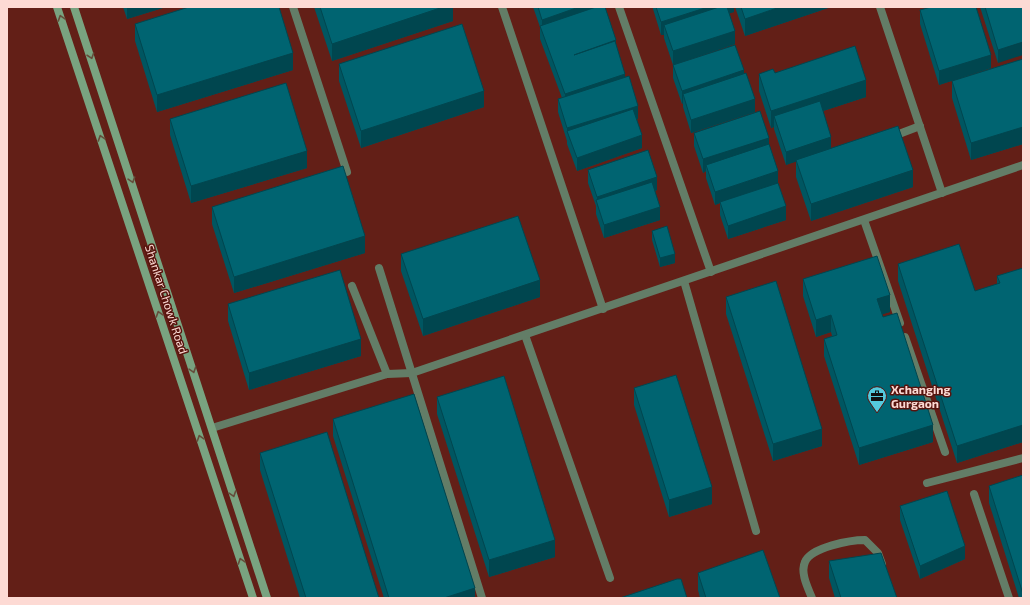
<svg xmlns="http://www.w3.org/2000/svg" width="1030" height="605" font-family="'Exo 2',sans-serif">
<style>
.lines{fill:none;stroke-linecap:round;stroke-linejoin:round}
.lane{stroke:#637d67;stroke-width:8}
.secondary{stroke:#79a380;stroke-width:8}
.wall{fill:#005661}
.shaded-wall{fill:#00464f}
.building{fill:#006471;stroke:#00464f}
.oneway{stroke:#654d3b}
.labels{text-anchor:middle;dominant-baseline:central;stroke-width:3;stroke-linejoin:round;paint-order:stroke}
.street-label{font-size:12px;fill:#fddad4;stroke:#57130d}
.poi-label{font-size:12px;font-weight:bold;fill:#fddad4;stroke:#57130d;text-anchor:start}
</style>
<rect width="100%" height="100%" fill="#631f17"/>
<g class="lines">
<g class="lane">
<path d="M 293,7 L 347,172"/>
<path d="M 502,7 L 603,309"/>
<path d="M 619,7 L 711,272"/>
<path d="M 880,7 L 942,193"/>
<path d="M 891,137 L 920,126"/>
<path d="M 864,220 L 900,323"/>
<path d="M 379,268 L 482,598"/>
<path d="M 684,281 L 756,531"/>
<path d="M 352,286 L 387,374"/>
<path d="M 525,335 L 610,578"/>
<path d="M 905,337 L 945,452"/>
<path d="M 212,428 L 387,374 L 412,373 L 1023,165"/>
<path d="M 927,483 L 1023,458"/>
<path d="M 974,494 L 1009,598"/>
<path d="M 812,598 C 808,588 800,573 805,562 C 811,547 851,540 865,540 L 878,553 L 882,564"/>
</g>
<g class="secondary">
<path d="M 57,7 L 253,598"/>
<path d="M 74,7 L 267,598"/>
</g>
</g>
<g class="wall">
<path d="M 123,7 L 166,7 L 127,19 Z"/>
<path d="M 314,7 L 453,7 L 453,21 L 332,61 Z"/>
<path d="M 533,7 L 593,7 L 593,8 L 616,46 L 638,119 L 637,119 L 642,148 L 577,171 L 567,144 L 567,141 L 558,112 L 558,99 L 562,98 L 540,39 L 540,27 Z"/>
<path d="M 653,7 L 734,7 L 734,12 L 729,13 L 735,44 L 673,65 L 664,38 L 664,35 L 661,35 L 653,9 Z"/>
<path d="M 735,7 L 831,7 L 745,36 Z"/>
<path d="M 980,7 L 1023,7 L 998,63 Z"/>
<path d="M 920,10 L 991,68 L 939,85 L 920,24 Z"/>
<path d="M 135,24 L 293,70 L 157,112 L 135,41 Z"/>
<path d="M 1023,59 L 1023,144 L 971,160 L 952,98 L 952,81 Z"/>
<path d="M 339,64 L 484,107 L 361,148 L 339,81 Z"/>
<path d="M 673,65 L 744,74 L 755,112 L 691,133 L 683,107 L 683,103 L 682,104 L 673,78 Z"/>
<path d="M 775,73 L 866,97 L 823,111 L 831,149 L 913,187 L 811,221 L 796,177 L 796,161 L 786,165 L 774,129 L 774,127 L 771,128 L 759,91 L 759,74 Z"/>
<path d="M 170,119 L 307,168 L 191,203 L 170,135 Z"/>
<path d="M 694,133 L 769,144 L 786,220 L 728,239 L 720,215 L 720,203 L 715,205 L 706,178 L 706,171 L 703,173 L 694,146 Z"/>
<path d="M 588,170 L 657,190 L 655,191 L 660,220 L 604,238 L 596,214 L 596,206 L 588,183 Z"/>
<path d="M 212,207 L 365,253 L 234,293 L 212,224 Z"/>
<path d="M 652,231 L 675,263 L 660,267 L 652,240 Z"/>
<path d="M 401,254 L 540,297 L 423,336 L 401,271 Z"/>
<path d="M 898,264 L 975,291 L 997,284 L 997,276 L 1023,268 L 1023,442 L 957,463 L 898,281 Z"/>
<path d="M 803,279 L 890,312 L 882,314 L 933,442 L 859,465 L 824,356 L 824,339 L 832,336 L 831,332 L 816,337 L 803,296 Z"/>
<path d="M 726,297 L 822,446 L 773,461 L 726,314 Z"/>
<path d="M 228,304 L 361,356 L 249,390 L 228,321 Z"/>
<path d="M 634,388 L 712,504 L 669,517 L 634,405 Z"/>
<path d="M 437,397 L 555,557 L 489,577 L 437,414 Z"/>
<path d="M 333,419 L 475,598 L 384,598 L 333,436 Z"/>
<path d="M 260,453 L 379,598 L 300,598 L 260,470 Z"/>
<path d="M 1023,475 L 1023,598 L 1019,598 L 989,503 L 989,486 Z"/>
<path d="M 900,506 L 965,559 L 920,579 L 900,520 Z"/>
<path d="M 829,561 L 897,598 L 835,598 L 829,578 Z"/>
<path d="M 698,573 L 780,598 L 700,598 L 698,590 Z"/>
</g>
<g class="shaded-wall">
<path d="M 127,7 L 166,7 L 127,19 Z"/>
<path d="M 443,7 L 453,7 L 453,21 L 332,61 L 332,44 Z"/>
<path d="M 579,7 L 593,7 L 593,15 L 542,32 L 542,20 Z"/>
<path d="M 708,7 L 734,7 L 734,12 L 667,34 L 664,25 L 664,35 L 661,35 L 661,22 Z"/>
<path d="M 780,7 L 831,7 L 745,36 L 745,19 Z"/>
<path d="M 735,31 L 735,44 L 673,65 L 673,51 Z"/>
<path d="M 616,40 L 616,53 L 574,55 Z"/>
<path d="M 1023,42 L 1023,55 L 998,63 L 998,50 Z"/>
<path d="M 293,53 L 293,70 L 157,112 L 157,95 Z"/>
<path d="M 991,55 L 991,68 L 939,85 L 939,71 Z"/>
<path d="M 744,70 L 744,83 L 683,94 L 683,103 L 682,104 L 682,91 Z"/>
<path d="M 625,74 L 625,87 L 565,107 L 565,94 Z"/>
<path d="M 866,80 L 866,97 L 777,126 L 774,116 L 774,127 L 771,128 L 771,111 Z"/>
<path d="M 484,91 L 484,107 L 361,148 L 361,131 Z"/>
<path d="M 755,99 L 755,112 L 691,133 L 691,120 Z"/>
<path d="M 638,106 L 638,119 L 570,140 L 567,131 L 567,141 L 567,128 Z"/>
<path d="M 1023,127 L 1023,144 L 971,160 L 971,143 Z"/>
<path d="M 642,135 L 642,148 L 577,171 L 577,158 Z"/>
<path d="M 831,137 L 831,150 L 786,165 L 786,152 Z"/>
<path d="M 769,138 L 769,151 L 706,165 L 706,171 L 703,173 L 703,159 Z"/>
<path d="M 307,151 L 307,168 L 191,203 L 191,186 Z"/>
<path d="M 913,170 L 913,187 L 811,221 L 811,204 Z"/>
<path d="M 778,171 L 778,184 L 720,202 L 720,203 L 715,205 L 715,192 Z"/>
<path d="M 657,177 L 657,190 L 599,209 L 597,205 L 597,197 Z"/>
<path d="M 786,206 L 786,220 L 728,239 L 728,226 Z"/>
<path d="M 660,207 L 660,220 L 604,238 L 604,225 Z"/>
<path d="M 365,236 L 365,253 L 234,293 L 234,277 Z"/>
<path d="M 675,254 L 675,263 L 660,267 L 660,258 Z"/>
<path d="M 540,280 L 540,297 L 423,336 L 423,319 Z"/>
<path d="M 890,295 L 890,312 L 877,316 L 877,299 Z"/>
<path d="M 831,315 L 831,332 L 816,337 L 816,320 Z"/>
<path d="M 361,339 L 361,356 L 249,390 L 249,373 Z"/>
<path d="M 933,425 L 933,442 L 859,465 L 859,448 Z"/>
<path d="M 1023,425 L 1023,442 L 957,463 L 957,446 Z"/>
<path d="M 822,429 L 822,446 L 773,461 L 773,444 Z"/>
<path d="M 712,487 L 712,504 L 669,517 L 669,500 Z"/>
<path d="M 555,540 L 555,557 L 489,577 L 489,560 Z"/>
<path d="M 965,546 L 965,559 L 920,579 L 920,566 Z"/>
<path d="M 475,588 L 475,598 L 444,598 Z"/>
</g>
<g class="building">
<path d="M 189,7 L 279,7 L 293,53 L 157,95 L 135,24 Z"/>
<path d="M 320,7 L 443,7 L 332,44 Z"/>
<path d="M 538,7 L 579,7 L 542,20 Z"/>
<path d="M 596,7 L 605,7 L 616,40 L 574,55 L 615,41 L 625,74 L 565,94 L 540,26 Z"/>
<path d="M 656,7 L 708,7 L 661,22 Z"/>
<path d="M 719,7 L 727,7 L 735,31 L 673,51 L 664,25 Z"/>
<path d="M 741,7 L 780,7 L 745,19 Z"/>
<path d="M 931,7 L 976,7 L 991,55 L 939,71 L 920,10 Z"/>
<path d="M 985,7 L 1023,7 L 1023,42 L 998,50 Z"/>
<path d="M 462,24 L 484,91 L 361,131 L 339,64 Z"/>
<path d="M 735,45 L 744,70 L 682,91 L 673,65 Z"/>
<path d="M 855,46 L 866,80 L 771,111 L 759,74 L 773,69 L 775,73 Z"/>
<path d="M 1023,59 L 1023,127 L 971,143 L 952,81 Z"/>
<path d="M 746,73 L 755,99 L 691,120 L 683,94 Z"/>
<path d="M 629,76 L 638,106 L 567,128 L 558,99 Z"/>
<path d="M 286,83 L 307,151 L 191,186 L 170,119 Z"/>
<path d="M 820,101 L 831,137 L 786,152 L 774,116 Z"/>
<path d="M 633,109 L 642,135 L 577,158 L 567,131 Z"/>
<path d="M 760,111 L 769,138 L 703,159 L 694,133 Z"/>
<path d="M 898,126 L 913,170 L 811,204 L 796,160 Z"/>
<path d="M 769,144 L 778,171 L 715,192 L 706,165 Z"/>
<path d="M 648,150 L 657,177 L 597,197 L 588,170 Z"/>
<path d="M 343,166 L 365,236 L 234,277 L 212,207 Z"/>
<path d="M 652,182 L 660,207 L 604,225 L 596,200 Z"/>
<path d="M 778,183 L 786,206 L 728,226 L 720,202 Z"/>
<path d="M 518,216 L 540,280 L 423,319 L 401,254 Z"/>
<path d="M 667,226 L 675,254 L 660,258 L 652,231 Z"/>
<path d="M 959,244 L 975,291 L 1000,283 L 997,276 L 1023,268 L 1023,425 L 957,446 L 898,264 Z"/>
<path d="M 877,256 L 890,295 L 877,299 L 883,317 L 897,313 L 933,425 L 859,448 L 824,339 L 837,335 L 831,315 L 816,320 L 803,279 Z"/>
<path d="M 340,270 L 361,339 L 249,373 L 228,304 Z"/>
<path d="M 776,281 L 822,429 L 773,444 L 726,297 Z"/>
<path d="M 676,375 L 712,487 L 669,500 L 634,388 Z"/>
<path d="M 504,376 L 555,540 L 489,560 L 437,397 Z"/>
<path d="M 414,394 L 475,588 L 444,598 L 389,598 L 333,419 Z"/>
<path d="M 327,432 L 379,598 L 306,598 L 260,453 Z"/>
<path d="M 1023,475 L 1023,594 L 989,486 Z"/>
<path d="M 947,491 L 965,546 L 920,566 L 900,506 Z"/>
<path d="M 763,550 L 780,598 L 706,598 L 698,573 Z"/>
<path d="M 881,553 L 897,598 L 841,598 L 829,561 Z"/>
<path d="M 677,579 L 681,579 L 687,598 L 620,598 Z"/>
</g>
<defs><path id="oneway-chevron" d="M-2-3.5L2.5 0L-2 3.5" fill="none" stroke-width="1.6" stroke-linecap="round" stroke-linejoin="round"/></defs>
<g class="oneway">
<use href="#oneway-chevron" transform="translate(61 18) rotate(-108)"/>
<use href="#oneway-chevron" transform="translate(91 56) rotate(71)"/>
<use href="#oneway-chevron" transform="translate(101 138) rotate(-108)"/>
<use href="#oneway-chevron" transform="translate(132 180) rotate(72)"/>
<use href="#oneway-chevron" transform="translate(159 314) rotate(-108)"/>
<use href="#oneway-chevron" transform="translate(193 370) rotate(72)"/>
<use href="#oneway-chevron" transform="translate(200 438) rotate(-108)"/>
<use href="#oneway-chevron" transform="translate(233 494) rotate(72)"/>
<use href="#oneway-chevron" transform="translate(241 561) rotate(-108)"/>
</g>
<defs>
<symbol id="office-pin" viewBox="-11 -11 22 30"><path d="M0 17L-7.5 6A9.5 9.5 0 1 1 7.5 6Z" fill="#54cadd" stroke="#57130d"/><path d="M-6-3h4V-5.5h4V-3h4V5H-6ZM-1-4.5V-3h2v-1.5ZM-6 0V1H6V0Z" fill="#111"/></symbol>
</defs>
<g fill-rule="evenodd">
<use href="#office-pin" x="866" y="385" width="22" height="30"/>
</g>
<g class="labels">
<g class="street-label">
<text transform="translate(167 299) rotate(72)">Shankar Chowk Road</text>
</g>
<g class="poi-label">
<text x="891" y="389">Xchanging<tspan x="891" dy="14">Gurgaon</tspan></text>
</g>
</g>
<rect width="1030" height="605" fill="none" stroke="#fddad4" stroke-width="16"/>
</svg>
